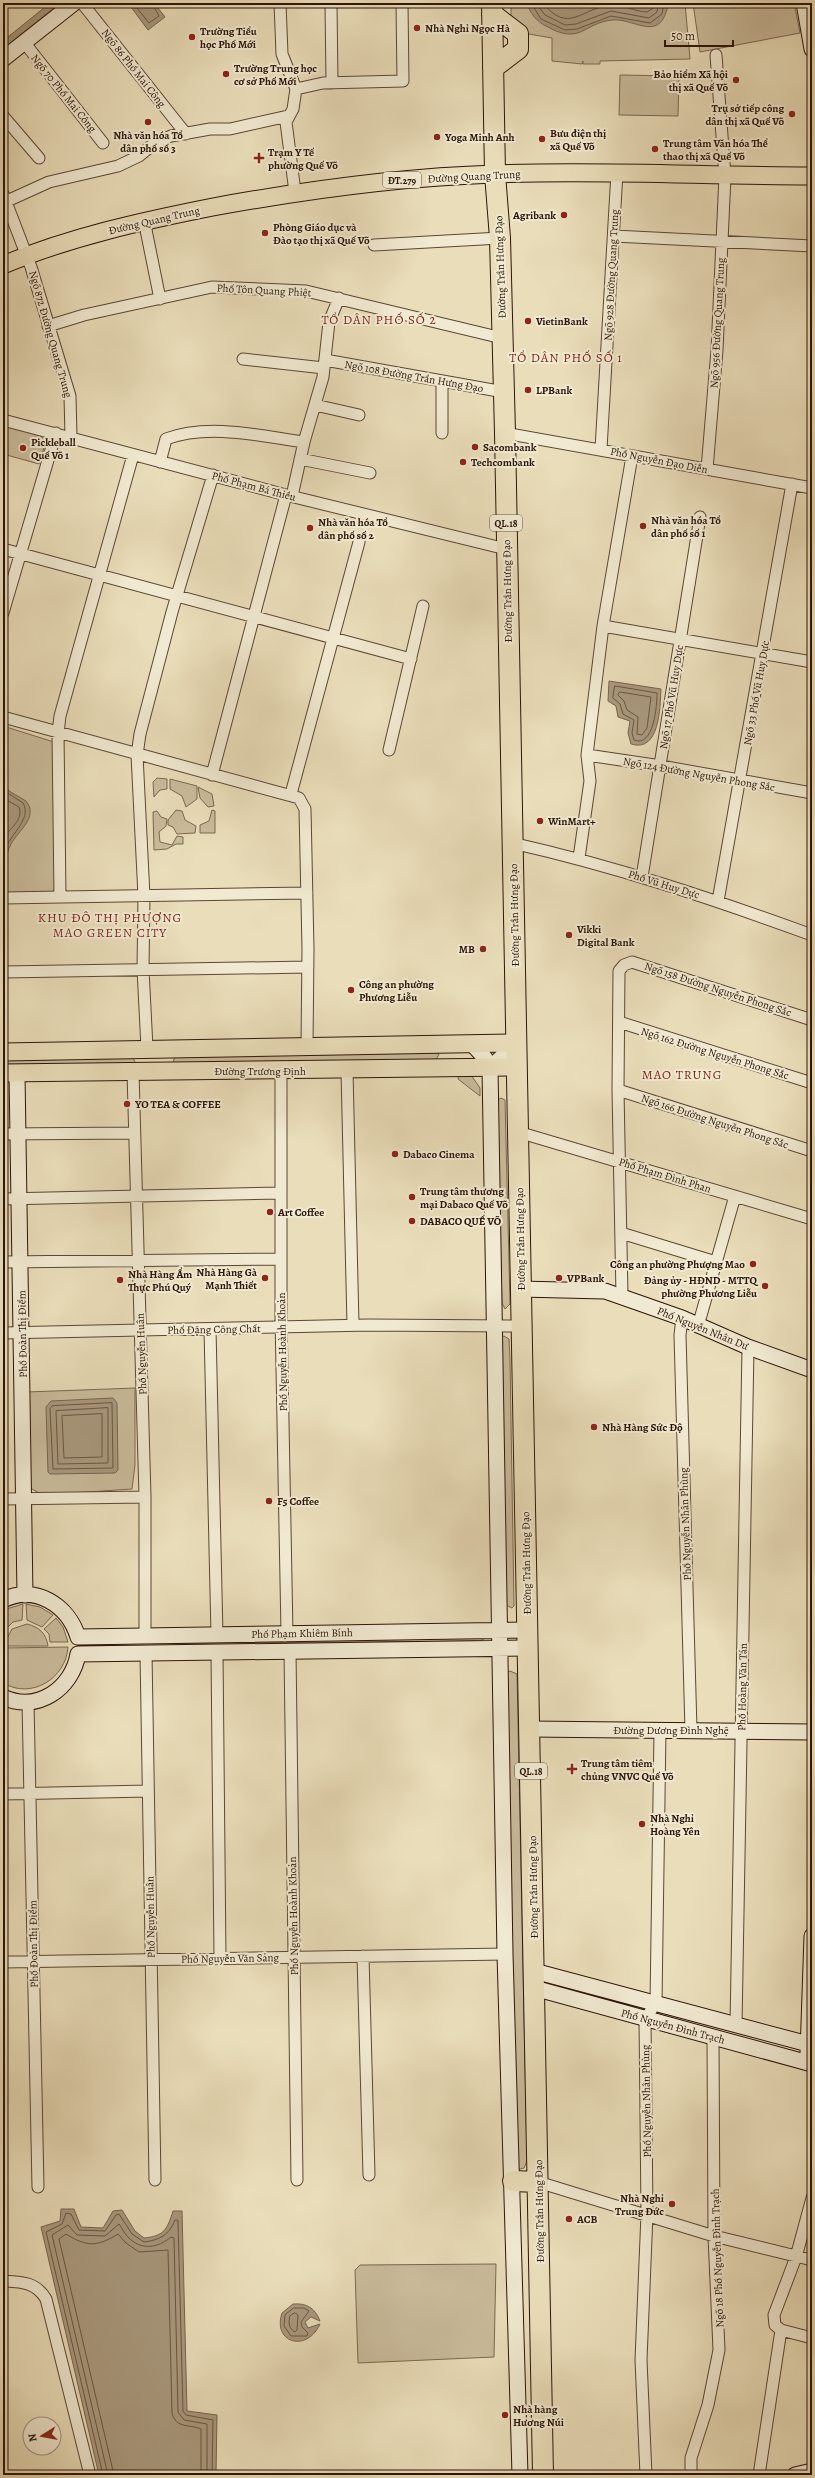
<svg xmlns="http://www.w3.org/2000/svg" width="815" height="2478" font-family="Alegreya,serif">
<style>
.green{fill:#cabc9c;stroke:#7b6852}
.water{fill:#a9997e;stroke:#77644f}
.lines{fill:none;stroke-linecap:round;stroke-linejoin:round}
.shore{stroke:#6a5644;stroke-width:1}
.street-casing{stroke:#5c4635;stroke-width:13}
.secondary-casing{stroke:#2c1409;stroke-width:17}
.primary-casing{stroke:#2c1409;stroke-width:19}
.highway-casing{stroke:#2c1409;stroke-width:22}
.street{stroke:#f1ead2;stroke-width:11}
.secondary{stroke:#f1ead2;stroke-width:15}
.primary{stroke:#eadeba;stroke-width:17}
.highway{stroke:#eadeba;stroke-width:20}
.poi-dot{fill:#8f2418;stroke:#f1ead2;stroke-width:1.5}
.labels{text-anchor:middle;stroke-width:4;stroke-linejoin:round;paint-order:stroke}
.shield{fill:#f1ead2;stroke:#675445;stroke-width:1}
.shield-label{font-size:10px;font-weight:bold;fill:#2c1409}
.poi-label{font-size:11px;font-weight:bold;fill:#2c1409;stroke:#f1ead2;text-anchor:start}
.street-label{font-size:11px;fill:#2c1409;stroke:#f1ead2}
.quarter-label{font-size:13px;letter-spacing:1px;fill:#7a1f14;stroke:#f1ead2}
</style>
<rect width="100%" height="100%" fill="#eadeba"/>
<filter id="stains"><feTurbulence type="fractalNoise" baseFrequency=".005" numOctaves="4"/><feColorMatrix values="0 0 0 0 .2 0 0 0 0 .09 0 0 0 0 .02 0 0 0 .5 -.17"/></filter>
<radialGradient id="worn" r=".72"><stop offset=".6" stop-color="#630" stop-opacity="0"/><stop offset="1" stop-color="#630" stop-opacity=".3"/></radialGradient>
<!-- green -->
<path class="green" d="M511 3H685L690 59 600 61V64H583V61L582 64 552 61V38L517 32 511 22Z
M693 3H794L800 33 700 52Z
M620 75 679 76 678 116 619 115Z
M3 425 38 434 46 441 39 464 3 454Z
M3 726 54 742 55 890 51 893 3 894Z
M157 778 167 779V789L160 790 154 797 153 782Z
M170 779 197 786V799L186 807 182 796 170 789Z
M198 787 212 794 214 806 208 807 200 798Z
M176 810 182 811 185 820 196 826 195 833 177 834 173 827 168 825V820Z
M212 810 215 811V833H200V825L209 821Z
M157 811 161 817 167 819 166 826 159 832 160 842 172 845 177 836 183 837V844H176L167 849 154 850 153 812Z
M434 1052 439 1054 436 1060 175 1065 173 1062 175 1057Z
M133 1058 136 1064 3 1068V1060Z
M459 1074 471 1075 480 1088V1096L458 1079Z
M501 1098 505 1100 510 1304 505 1309 502 1303 496 1101Z
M504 1336 509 1339 510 1360 514 1606 512 1608 506 1605 501 1337Z
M135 1388V1465L132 1489 43 1495 30 1488 27 1392Z
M23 1604 22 1620 13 1622 8 1627 3 1622V1610Z
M26 1604 40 1607 53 1615 42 1627 27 1620Z
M56 1618 63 1627 68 1642H50L49 1634 44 1629Z
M27 1624C39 1627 46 1633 48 1646H3L12 1629Z
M484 1637V1639L480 1641 98 1644Z
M68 1647C66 1678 32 1700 3 1683V1648Z
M510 1671 517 1674 527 2161 524 2168 516 2170 505 1673Z
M496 2264 494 2357 358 2363 355 2270 360 2265Z"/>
<!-- water -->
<path class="water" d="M50 3H60L3 49V41Z
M128 3H154L165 17 148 30Z
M527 3H668V5C660 44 635 18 612 20 583 23 581 46 546 26 536 21 530 13 527 3Z
M609 681 661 689C660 707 660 753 631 744L628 733 630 721 618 717 616 706 608 701Z
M3 782 9 791 26 801C39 817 18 831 11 844 7 851 7 858 3 864Z
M113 1398 117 1403 118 1470 115 1473 50 1474 48 1472 46 1407 51 1401Z
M61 2209H74L81 2227 103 2228 113 2211 122 2210 135 2231 144 2238C164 2236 167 2230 173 2211H182L187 2411 217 2415 216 2475H99L41 2227 60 2221Z
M293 2304C307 2303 315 2308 320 2321L311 2317 305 2322 308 2328 320 2324C307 2353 272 2343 282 2313Z"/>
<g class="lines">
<!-- shore -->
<path class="shore" d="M133 3 149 23 159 16 152 3
M531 3 541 19 565 30 577 29 611 16 650 23 662 14 664 3
M536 3 545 15 565 25 576 24 611 11 649 18 657 12 659 3
M543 3C568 35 582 8 610 5 624 4 635 12 647 12L652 9 653 3
M615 686 657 693C657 705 654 748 634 740L632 733 634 720 623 714 620 704 613 698Z
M620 692 651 697 647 728 642 735 637 734 638 717 627 710 624 701 618 695Z
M3 790 23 803C33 820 7 836 3 855
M3 798 19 807C24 821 9 828 3 839
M112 1403 113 1468 53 1469 50 1409 52 1406Z
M108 1408V1463L58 1464 56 1411Z
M102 1414V1457L64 1458 62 1416Z
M294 2308H304L309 2311 301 2322 302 2327 308 2333 307 2336H291L284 2326 285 2315Z
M295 2313 298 2315 297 2330 295 2332C289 2329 288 2322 290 2316Z
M103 2475 46 2232 62 2224 66 2213 71 2214 79 2230 105 2231 116 2215 119 2214 132 2234 144 2242C160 2240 169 2235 175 2220H178L183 2411 186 2415 213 2420 212 2475
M108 2475 52 2235 68 2225 77 2235 105 2236 119 2224C122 2228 124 2233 128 2237 141 2251 158 2248 171 2237L174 2238 178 2412 184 2420 207 2424V2475
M114 2475 59 2239 66 2234C87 2247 97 2247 118 2234L126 2243 139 2252 168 2250 172 2413C176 2429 190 2424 201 2429V2475"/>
<defs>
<path id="street" d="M82 3 186 134
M280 3 282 54 296 89 293 109 286 122 295 192
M331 3 332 83
M24 42 103 143
M296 89 323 83 403 81 402 3
M3 116 39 158
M3 194 31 267 70 396 71 437
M7 201 49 182 118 166 139 156 156 142 171 136 210 129H230L288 116
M144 220 160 299
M614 236 812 246
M374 245 500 238
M48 326 84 315 212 287 306 291 502 338
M243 359 324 368
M325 360 504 392
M315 405 359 415
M3 420 286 495 506 549
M442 433V381
M505 433 812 488
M601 449 617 172
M300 459 370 473
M160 462 166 439C209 423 260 436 304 442
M707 469 717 350 725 176 716 55
M292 496 304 442 323 377 329 322 339 298
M3 549 411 659
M3 613 56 433
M603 626 812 662
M3 717 299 798 305 809 308 949 307 1046
M389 750 423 606
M587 755 661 766 812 793
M212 775 286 495
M291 794 359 542
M512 843C615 866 713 899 812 935
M579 858 590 781 587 755 603 626 632 456
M642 877 700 517
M60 897 58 733 60 716 133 455
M3 898 307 893
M718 901 792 484
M3 972 308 967
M619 1022 812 1083
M147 1048 143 969 144 896 137 755 140 734 172 612 213 475
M281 1071V1316L287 1633
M347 1071 353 1325
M133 1072 145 1497V1636
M618 1090 812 1151
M518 1132 812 1219
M3 1134 134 1133
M3 1199 280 1193
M621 1233 716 1262
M3 1262 280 1259
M622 1296 618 1090 619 971 624 965 632 962 812 1020
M682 1318 680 1335 691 1730
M698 1326 735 1196
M210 1329 217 1635
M3 1333 369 1325 521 1326
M3 1499 145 1497
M290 1651 297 2180
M217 1652 220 1959
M146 1653 155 2180
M28 1702 38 2187
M3 1794 148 1791
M363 1956 369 2175
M3 1962 505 1954
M736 2026 748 1347
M538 2182 714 2236 812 2260
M3 2281C22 2282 36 2282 46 2299L90 2475
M781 2330 812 2338
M646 2475 641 2360 647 2214 645 2019 656 2003 660 1730
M691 2475V2458L708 2405 719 2350 714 2236 713 2037
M759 2475 781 2330 775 2325 774 2315 796 2257 812 2198"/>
<path id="secondary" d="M804 3 812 49
M3 59 74 3
M473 1045 485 1058 490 1068 505 1954 520 2475
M490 1068 517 1043
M17 1073 25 1595
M520 1289 605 1291 682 1318 748 1347 812 1370
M3 1600C35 1584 68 1605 78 1637L527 1630
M3 1697C37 1713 72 1689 78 1654L527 1648
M530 1729 812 1732
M534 1971 812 2045
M534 1988 812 2064
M808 2053 812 1936
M795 2475 812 2471"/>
<path id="primary" d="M3 265C70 237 142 221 213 207 306 190 400 177 495 174 601 170 706 176 812 176
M3 1052 517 1043
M3 1073 517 1067"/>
<path id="highway" d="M492 3 495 174 500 238 505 433 543 2475
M492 14 518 34V49L493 68
M513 2181 538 2182"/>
</defs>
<!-- street casing -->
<use href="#street" class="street-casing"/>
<!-- secondary casing -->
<use href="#secondary" class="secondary-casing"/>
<!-- primary casing -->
<use href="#primary" class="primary-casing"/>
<!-- highway casing -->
<use href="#highway" class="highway-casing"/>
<!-- street -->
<use href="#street" class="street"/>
<!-- secondary -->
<use href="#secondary" class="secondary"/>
<!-- primary -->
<use href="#primary" class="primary"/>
<!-- highway -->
<use href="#highway" class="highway"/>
</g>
<!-- markers -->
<g class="poi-dot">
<circle cx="417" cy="28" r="4"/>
<circle cx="192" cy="37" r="4"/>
<circle cx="226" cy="74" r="4"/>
<circle cx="736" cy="80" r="4"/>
<circle cx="792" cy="114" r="4"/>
<circle cx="148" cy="122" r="4"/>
<circle cx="437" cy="137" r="4"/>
<circle cx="542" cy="139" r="4"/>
<circle cx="655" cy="149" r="4"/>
<path d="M257 152h4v4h4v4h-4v4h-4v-4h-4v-4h4z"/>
<circle cx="564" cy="215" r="4"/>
<circle cx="265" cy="233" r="4"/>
<circle cx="528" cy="321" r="4"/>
<circle cx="528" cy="390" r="4"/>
<circle cx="475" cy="447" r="4"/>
<circle cx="23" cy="448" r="4"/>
<circle cx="463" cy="462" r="4"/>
<circle cx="643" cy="526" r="4"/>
<circle cx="310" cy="528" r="4"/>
<circle cx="540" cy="821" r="4"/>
<circle cx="569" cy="935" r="4"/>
<circle cx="483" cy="949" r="4"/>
<circle cx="351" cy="990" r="4"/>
<circle cx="127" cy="1104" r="4"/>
<circle cx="395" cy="1154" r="4"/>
<circle cx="412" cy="1197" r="4"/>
<circle cx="270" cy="1212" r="4"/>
<circle cx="412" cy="1221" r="4"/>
<circle cx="753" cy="1264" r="4"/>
<circle cx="265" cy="1278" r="4"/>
<circle cx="559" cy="1278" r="4"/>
<circle cx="120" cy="1280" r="4"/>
<circle cx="765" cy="1286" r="4"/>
<circle cx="594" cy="1427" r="4"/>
<circle cx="269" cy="1501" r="4"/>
<path d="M570 1763h4v4h4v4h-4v4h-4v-4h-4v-4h4z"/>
<circle cx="642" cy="1824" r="4"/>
<circle cx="672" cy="2204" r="4"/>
<circle cx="569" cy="2219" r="4"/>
<circle cx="505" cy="2415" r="4"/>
</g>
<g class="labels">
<!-- shield labels -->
<g class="shield">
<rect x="383" y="172" width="38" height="16" rx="3"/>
<rect x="490" y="515" width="32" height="16" rx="3"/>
<rect x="515" y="1763" width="32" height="16" rx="3"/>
</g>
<g class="shield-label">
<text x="402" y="184">ĐT.279</text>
<text x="506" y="527">QL.18</text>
<text x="531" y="1775">QL.18</text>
</g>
<!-- poi labels -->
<g class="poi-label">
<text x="425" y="32">Nhà Nghỉ Ngọc Hà</text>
<text x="200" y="35">Trường Tiểu<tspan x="200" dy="13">học Phố Mới</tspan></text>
<text x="234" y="72">Trường Trung học<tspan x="234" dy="13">cơ sở Phố Mới</tspan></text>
<text x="728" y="78" text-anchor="end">Bảo hiểm Xã hội<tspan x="728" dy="13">thị xã Quế Võ</tspan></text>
<text x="784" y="112" text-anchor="end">Trụ sở tiếp công<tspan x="784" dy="13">dân thị xã Quế Võ</tspan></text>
<text x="550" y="137">Bưu điện thị<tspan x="550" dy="13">xã Quế Võ</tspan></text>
<text x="148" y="139" text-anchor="middle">Nhà văn hóa Tổ<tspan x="148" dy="13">dân phố số 3</tspan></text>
<text x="445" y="141">Yoga Minh Anh</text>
<text x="663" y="147">Trung tâm Văn hóa Thể<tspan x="663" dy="13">thao thị xã Quế Võ</tspan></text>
<text x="268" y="156">Trạm Y Tế<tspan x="268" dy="13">phường Quế Võ</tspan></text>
<text x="556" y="219" text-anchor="end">Agribank</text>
<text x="273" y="231">Phòng Giáo dục và<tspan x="273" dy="13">Đào tạo thị xã Quế Võ</tspan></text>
<text x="536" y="325">VietinBank</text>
<text x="536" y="394">LPBank</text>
<text x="31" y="446">Pickleball<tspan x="31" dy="13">Quế Võ 1</tspan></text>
<text x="483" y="451">Sacombank</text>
<text x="471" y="466">Techcombank</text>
<text x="651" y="524">Nhà văn hóa Tổ<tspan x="651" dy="13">dân phố số 1</tspan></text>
<text x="318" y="526">Nhà văn hóa Tổ<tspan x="318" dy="13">dân phố số 2</tspan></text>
<text x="548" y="825">WinMart+</text>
<text x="577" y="933">Vikki<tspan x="577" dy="13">Digital Bank</tspan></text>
<text x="475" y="953" text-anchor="end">MB</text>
<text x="359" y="988">Công an phường<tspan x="359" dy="13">Phương Liễu</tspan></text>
<text x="135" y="1108">YO TEA &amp; COFFEE</text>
<text x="403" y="1158">Dabaco Cinema</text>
<text x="420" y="1195">Trung tâm thương<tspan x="420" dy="13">mại Dabaco Quế Võ</tspan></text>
<text x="278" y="1216">Art Coffee</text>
<text x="420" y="1225">DABACO QUẾ VÕ</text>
<text x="745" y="1268" text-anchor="end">Công an phường Phượng Mao</text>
<text x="257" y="1276" text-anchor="end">Nhà Hàng Gà<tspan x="257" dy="13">Mạnh Thiết</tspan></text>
<text x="128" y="1278">Nhà Hàng Ẩm<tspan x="128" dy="13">Thực Phú Quý</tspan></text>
<text x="567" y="1282">VPBank</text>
<text x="757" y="1284" text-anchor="end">Đảng ủy - HĐND - MTTQ<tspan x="757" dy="13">phường Phương Liễu</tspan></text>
<text x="602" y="1431">Nhà Hàng Sức Độ</text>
<text x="277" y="1505">F5 Coffee</text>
<text x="581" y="1767">Trung tâm tiêm<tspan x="581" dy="13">chủng VNVC Quế Võ</tspan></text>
<text x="650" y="1822">Nhà Nghỉ<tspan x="650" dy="13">Hoàng Yên</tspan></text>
<text x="664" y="2202" text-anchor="end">Nhà Nghỉ<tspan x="664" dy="13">Trung Đức</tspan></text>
<text x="577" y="2223">ACB</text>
<text x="513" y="2413">Nhà hàng<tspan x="513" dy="13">Hương Núi</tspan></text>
</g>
<!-- street labels -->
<g class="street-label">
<text transform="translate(134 68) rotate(52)" y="4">Ngõ 86 Phố Mai Công</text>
<text transform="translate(64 93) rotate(51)" y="4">Ngõ 70 Phố Mai Công</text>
<text transform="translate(474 176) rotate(-3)" y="4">Đường Quang Trung</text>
<text transform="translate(154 220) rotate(-13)" y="4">Đường Quang Trung</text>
<text transform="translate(500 267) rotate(-92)" y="4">Đường Trần Hưng Đạo</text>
<text transform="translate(611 275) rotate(-87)" y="4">Ngõ 928 Đường Quang Trung</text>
<text transform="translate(264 290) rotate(3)" y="4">Phố Tôn Quang Phiệt</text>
<text transform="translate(717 323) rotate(-87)" y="4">Ngõ 956 Đường Quang Trung</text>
<text transform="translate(51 334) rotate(74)" y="4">Ngõ 872 Đường Quang Trung</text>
<text transform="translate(414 376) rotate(10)" y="4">Ngõ 108 Đường Trần Hưng Đạo</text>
<text transform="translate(659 460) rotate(11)" y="4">Phố Nguyễn Đạo Diễn</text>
<text transform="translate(254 486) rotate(15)" y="4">Phố Phạm Bá Thiều</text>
<text transform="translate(507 591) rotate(-91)" y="4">Đường Trần Hưng Đạo</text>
<text transform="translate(756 693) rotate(-80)" y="4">Ngõ 33 Phố Vũ Huy Dực</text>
<text transform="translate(671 697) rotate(-81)" y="4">Ngõ 17 Phố Vũ Huy Dực</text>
<text transform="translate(699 774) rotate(10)" y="4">Ngõ 124 Đường Nguyễn Phong Sắc</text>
<text transform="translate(664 884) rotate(17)" y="4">Phố Vũ Huy Dực</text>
<text transform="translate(514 915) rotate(-91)" y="4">Đường Trần Hưng Đạo</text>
<text transform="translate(718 989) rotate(18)" y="4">Ngõ 158 Đường Nguyễn Phong Sắc</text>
<text transform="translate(715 1053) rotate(17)" y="4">Ngõ 162 Đường Nguyễn Phong Sắc</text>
<text x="260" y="1075">Đường Trương Định</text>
<text transform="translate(715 1121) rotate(18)" y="4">Ngõ 166 Đường Nguyễn Phong Sắc</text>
<text transform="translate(665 1175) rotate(17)" y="4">Phố Phạm Đình Phan</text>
<text transform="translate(520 1239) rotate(-91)" y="4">Đường Trần Hưng Đạo</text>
<text transform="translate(703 1328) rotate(22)" y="4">Phố Nguyễn Nhân Dư</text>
<text transform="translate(214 1329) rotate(-1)" y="4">Phố Đặng Công Chất</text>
<text transform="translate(22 1334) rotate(-91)" y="4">Phố Đoàn Thị Điểm</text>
<text transform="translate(282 1352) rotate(-91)" y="4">Phố Nguyễn Hoành Khoản</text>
<text transform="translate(141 1354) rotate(-92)" y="4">Phố Nguyễn Huân</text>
<text transform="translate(685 1524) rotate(-92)" y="4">Phố Nguyễn Nhân Phùng</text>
<text transform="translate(526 1563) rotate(-91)" y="4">Đường Trần Hưng Đạo</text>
<text transform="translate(302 1633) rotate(-1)" y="4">Phố Phạm Khiêm Bính</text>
<text transform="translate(742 1687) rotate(-89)" y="4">Phố Hoàng Văn Tán</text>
<text x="671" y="1734">Đường Dương Đình Nghệ</text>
<text transform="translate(533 1887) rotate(-91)" y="4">Đường Trần Hưng Đạo</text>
<text transform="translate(293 1916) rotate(-91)" y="4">Phố Nguyễn Hoành Khoản</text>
<text transform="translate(150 1917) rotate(-91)" y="4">Phố Nguyễn Huân</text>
<text transform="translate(33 1944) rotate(-91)" y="4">Phố Đoàn Thị Điểm</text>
<text transform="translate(230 1958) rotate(-1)" y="4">Phố Nguyễn Văn Sảng</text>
<text transform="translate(673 2026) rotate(15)" y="4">Phố Nguyễn Đình Trạch</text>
<text transform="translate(646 2101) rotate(-91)" y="4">Phố Nguyễn Nhân Phùng</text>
<text transform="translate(539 2211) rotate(-91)" y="4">Đường Trần Hưng Đạo</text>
<text transform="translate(717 2258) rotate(-92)" y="4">Ngõ 18 Phố Nguyễn Đình Trạch</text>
</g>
<!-- quarter labels -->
<g class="quarter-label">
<text x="379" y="324">TỔ DÂN PHỐ SỐ 2</text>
<text x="566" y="362">TỔ DÂN PHỐ SỐ 1</text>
<text x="110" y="922">KHU ĐÔ THỊ PHƯỢNG<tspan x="110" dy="15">MAO GREEN CITY</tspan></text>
<text x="682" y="1079">MAO TRUNG</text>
</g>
</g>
<!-- margin -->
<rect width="815" height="2478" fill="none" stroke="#eadeba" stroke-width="16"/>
<rect x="4" y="4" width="807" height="2470" fill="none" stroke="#2c1409" stroke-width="2"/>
<rect x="8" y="8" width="799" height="2462" fill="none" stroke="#2c1409"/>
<!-- north arrow -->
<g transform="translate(42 2436) rotate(259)"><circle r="19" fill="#f1ead2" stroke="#a29482"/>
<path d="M0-3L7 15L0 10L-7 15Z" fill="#8f2418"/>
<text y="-6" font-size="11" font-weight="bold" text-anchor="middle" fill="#2c1409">N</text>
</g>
<!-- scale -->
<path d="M665 40v6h68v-6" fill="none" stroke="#2c1409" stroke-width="2"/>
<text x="671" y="40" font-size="12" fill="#2c1409" stroke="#f1ead2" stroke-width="3" paint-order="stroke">50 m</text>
<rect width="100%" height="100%" filter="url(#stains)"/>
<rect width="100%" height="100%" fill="url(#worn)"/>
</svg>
